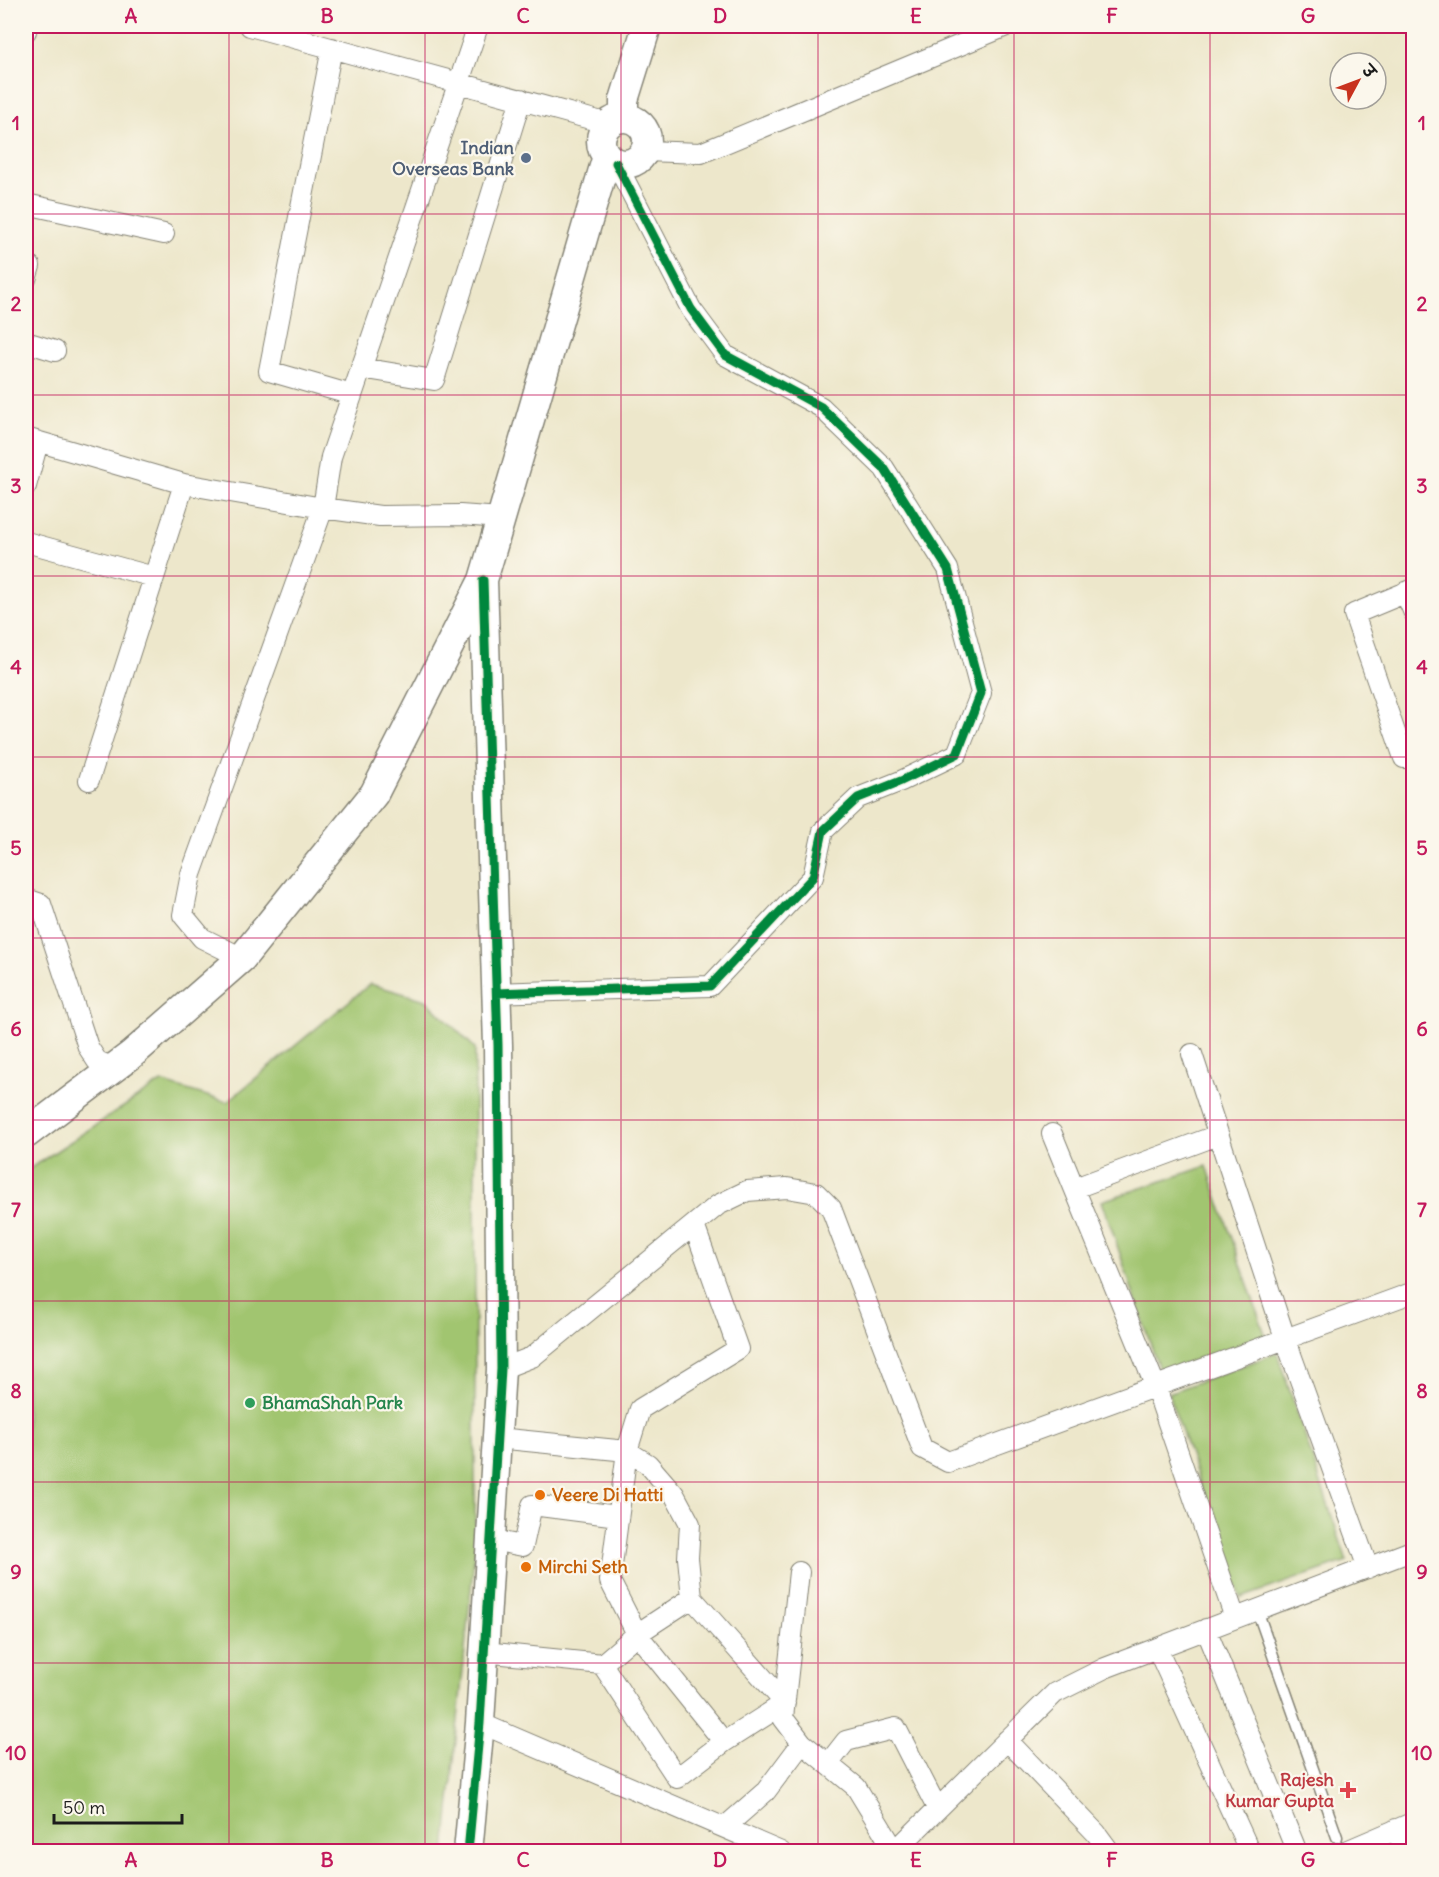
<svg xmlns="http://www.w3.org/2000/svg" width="1439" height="1877" font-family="Delius,'Playpen Sans Deva',sans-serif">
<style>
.green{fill:#a1c56f;stroke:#5e7046;stroke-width:1.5}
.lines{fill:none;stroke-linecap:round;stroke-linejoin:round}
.lane-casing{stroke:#848274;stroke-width:13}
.street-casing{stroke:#848274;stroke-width:22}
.secondary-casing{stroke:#848274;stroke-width:31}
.lane{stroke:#fff;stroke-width:10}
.street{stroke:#fff;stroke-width:20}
.secondary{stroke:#fff;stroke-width:28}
.cycleway-casing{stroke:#fbf7ec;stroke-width:13}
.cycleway{stroke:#00873e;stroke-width:9}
.grid{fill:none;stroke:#c2185b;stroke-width:1.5;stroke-opacity:0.55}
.service-dot{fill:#5c6f8a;stroke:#fbf7ec;stroke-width:2}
.leisure-dot{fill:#2e9e5b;stroke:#fbf7ec;stroke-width:2}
.food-dot{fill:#e8710a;stroke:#fbf7ec;stroke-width:2}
.health-dot{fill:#e0444e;stroke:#fbf7ec;stroke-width:2}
.labels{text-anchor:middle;stroke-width:4.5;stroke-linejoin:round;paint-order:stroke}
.service-label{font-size:18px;font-weight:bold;fill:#4e5e75;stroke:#fbf7ec;text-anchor:end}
.leisure-label{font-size:18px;font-weight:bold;fill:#27864d;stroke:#fbf7ec;text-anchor:start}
.food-label{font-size:18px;font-weight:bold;fill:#c56008;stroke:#fbf7ec;text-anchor:start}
.health-label{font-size:18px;font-weight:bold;fill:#be3a42;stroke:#fbf7ec;text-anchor:end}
.neatline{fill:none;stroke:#c2185b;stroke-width:2}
.grid-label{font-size:20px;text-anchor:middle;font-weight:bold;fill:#c2185b}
</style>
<rect width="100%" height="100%" fill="#fbf7ec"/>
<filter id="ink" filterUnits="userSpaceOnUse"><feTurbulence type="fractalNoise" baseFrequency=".0167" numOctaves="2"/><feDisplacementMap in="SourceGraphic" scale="12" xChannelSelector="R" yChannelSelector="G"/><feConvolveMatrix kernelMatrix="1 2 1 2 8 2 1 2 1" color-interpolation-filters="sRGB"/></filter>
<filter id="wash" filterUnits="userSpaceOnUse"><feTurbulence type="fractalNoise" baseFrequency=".008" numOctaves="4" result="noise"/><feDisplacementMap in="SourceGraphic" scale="24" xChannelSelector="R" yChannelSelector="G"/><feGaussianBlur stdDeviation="1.35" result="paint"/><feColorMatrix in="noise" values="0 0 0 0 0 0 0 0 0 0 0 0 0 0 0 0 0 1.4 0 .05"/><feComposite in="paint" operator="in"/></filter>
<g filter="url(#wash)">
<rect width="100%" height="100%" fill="#ede7cb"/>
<!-- green -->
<path class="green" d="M370 984 426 1000 475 1048V1548L445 1851H26V1171L161 1082 227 1102Z
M1207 1166 1266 1337 1160 1372 1102 1201Z
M1277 1353 1347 1561 1241 1598 1168 1393Z"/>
</g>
<g filter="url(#ink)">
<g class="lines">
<defs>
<path id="lane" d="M1257 1610 1337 1837"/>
<path id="street" d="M250 26 609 124
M26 31 27 26
M332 48 269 371 352 395
M645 151 701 153 1006 26
M26 204 164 234
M26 279 30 266
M26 342 55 351
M361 368 434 380 521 99
M26 438 184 484 323 508 380 516 460 515 501 518
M26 486 38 442
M26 542 154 577
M1414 589 1354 614 1404 758 1414 753
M1405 592 1414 613
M89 780 184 484
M26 899 41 904 88 1047 97 1061 114 1068
M242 958 202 938 183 915 191 874 323 508 331 457 478 26
M497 993 710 986 813 877 823 831 858 798 901 781 957 754 981 693 948 569 884 468 821 407 725 355 691 309 616 163
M1192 1054 1285 1338 1368 1568
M1052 1134 1155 1385 1235 1618
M1075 1188 1218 1135
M501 1369 532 1357 718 1205 747 1191 787 1188 816 1193 831 1208 922 1448 948 1462 1414 1292
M497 1438 627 1451 640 1409 738 1349 694 1225
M491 1540 523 1546 532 1505 618 1516
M799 1572 783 1718 802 1743 856 1787 895 1851
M692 1598 785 1703 724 1742 637 1634Z
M1206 1629 1297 1852
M1157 1648 1250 1852
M484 1652 602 1664 637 1634 610 1581 627 1451 648 1464 674 1494 690 1524 688 1558 692 1598
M602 1664 677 1778 724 1742
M480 1723 781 1852
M1007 1740 1096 1833 1110 1852
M828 1764 846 1741 896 1728 937 1808
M725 1827 766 1791 802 1743
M1396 1829 1406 1852
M894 1852 1055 1693 1105 1668 1414 1550
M1344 1852 1414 1822"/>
<path id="secondary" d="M601 141a23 23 0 1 1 46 0a23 23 0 1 1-46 0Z
M624 118V100L647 26
M26 1134 131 1055 242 958 374 794 483 580 607 156
M468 1852 480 1723 501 1369 498 1045 483 580"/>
</defs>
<!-- lane casing -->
<use href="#lane" class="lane-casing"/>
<!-- street casing -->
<use href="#street" class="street-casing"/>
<!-- secondary casing -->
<use href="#secondary" class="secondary-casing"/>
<!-- lane -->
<use href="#lane" class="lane"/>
<!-- street -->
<use href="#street" class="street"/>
<!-- secondary -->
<use href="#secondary" class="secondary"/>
<defs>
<path id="cycleway" d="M497 993 710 986 813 877 823 831 858 798 901 781 957 754 981 693 948 569 884 468 821 407 725 355 691 309 616 163
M468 1852 480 1723 501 1369 498 1045 483 580"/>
</defs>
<!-- cycleway casing -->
<use href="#cycleway" class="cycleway-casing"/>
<!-- cycleway -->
<use href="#cycleway" class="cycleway"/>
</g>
</g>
<!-- grid -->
<path class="grid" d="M229 26V1852M425 26V1852M621 26V1852M818 26V1852M1014 26V1852M1210 26V1852M26 214H1414M26 395H1414M26 576H1414M26 757H1414M26 938H1414M26 1120H1414M26 1301H1414M26 1482H1414M26 1663H1414"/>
<!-- markers -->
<circle class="service-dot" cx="526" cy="158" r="6"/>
<circle class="leisure-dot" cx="250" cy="1403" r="6"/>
<g class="food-dot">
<circle cx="540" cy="1495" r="6"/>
<circle cx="526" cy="1567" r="6"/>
</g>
<path class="health-dot" d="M1345 1781h6v6h6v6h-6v6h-6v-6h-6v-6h6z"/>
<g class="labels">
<!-- service labels -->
<g class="service-label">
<text x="514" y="154">Indian<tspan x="514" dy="21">Overseas Bank</tspan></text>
</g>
<!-- leisure labels -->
<g class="leisure-label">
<text x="262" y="1409">BhamaShah Park</text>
</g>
<!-- food labels -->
<g class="food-label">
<text x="552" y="1501">Veere Di Hatti</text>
<text x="538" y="1573">Mirchi Seth</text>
</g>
<!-- health labels -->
<g class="health-label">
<text x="1334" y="1786">Rajesh<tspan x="1334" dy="21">Kumar Gupta</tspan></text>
</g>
</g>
<!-- margin -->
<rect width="1439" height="1877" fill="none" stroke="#fbf7ec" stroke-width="66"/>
<!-- north arrow -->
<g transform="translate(1358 81) rotate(49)"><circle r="28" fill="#fbf7ec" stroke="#a29f99" stroke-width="1.5"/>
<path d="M0-4.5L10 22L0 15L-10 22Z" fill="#c8321e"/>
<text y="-9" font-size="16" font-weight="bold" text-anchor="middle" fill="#1c1c1c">उ</text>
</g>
<!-- scale -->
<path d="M54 1814v9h128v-9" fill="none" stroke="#1c1c1c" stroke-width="3"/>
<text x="63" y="1814" font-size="18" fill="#1c1c1c" stroke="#fbf7ec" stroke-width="4.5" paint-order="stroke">50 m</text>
<rect x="33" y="33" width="1373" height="1811" class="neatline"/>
<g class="grid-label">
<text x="131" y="23">A</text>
<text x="327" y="23">B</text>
<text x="523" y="23">C</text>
<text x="720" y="23">D</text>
<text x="916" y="23">E</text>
<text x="1112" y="23">F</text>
<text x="1308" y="23">G</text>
<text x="16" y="130">1</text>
<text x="1422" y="130">1</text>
<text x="16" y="311">2</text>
<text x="1422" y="311">2</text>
<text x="16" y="493">3</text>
<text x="1422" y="493">3</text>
<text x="16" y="674">4</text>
<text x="1422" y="674">4</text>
<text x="16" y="855">5</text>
<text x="1422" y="855">5</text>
<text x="16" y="1036">6</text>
<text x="1422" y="1036">6</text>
<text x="16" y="1217">7</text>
<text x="1422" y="1217">7</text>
<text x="16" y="1398">8</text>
<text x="1422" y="1398">8</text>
<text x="16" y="1579">9</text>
<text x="1422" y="1579">9</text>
<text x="16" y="1760">10</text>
<text x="1422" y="1760">10</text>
<text x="131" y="1867">A</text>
<text x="327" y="1867">B</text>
<text x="523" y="1867">C</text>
<text x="720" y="1867">D</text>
<text x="916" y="1867">E</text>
<text x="1112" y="1867">F</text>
<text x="1308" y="1867">G</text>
</g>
</svg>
